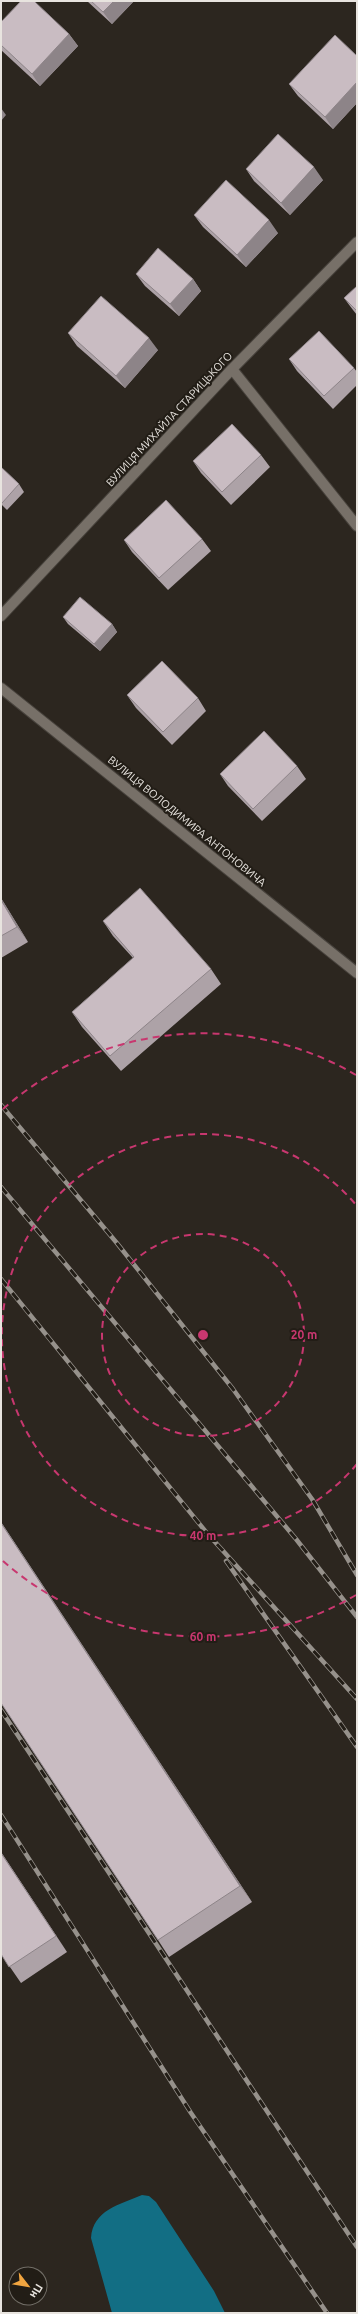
<svg xmlns="http://www.w3.org/2000/svg" width="358" height="2314" font-family="Ubuntu,sans-serif">
<style>
.water{fill:#126e84}
.lines{fill:none;stroke-linecap:round;stroke-linejoin:round}
.minor-casing{stroke:#47423c;stroke-width:12}
.minor{stroke:#777068;stroke-width:10}
.rail-casing{stroke:#96918b;stroke-width:4.5}
.rail{stroke:#221d16;stroke-width:3;stroke-dasharray:9;stroke-linecap:butt}
.wall{fill:#ada2a7}
.shaded-wall{fill:#8d8488}
.building{fill:#c9bcc2;stroke:#8d8488}
.ring{fill:none;stroke:#c8376f;stroke-width:2;stroke-dasharray:7 5}
.labels{text-anchor:middle;stroke-width:4;stroke-linejoin:round;paint-order:stroke}
.street-label{font-size:11px;fill:#e8e4df;stroke:#221d16}
.centre{fill:#c8376f;stroke:#221d16;stroke-width:2}
.ring-label{font-size:12px;text-anchor:middle;font-weight:bold;fill:#c8376f;stroke:#221d16;stroke-width:4;stroke-linejoin:round;paint-order:stroke}
</style>
<rect width="100%" height="100%" fill="#2c261f"/>
<!-- water -->
<path class="water" d="M142 2195 149 2196 156 2202 214 2291 225 2313H112L91 2238C93 2210 119 2205 142 2195Z"/>
<g class="lines">
<defs>
<path id="minor" d="M232 369 357 526
M1 616 232 369 357 242
M1 688 357 973"/>
</defs>
<!-- minor casing -->
<use href="#minor" class="minor-casing"/>
<!-- minor -->
<use href="#minor" class="minor"/>
<defs>
<path id="rail" d="M1 1105 116 1242 233 1389 312 1499 357 1575
M1 1187 296 1539 357 1617
M1 1279 206 1532 357 1699
M226 1561 357 1747
M1 1710 357 2247
M1 1815 191 2113 327 2313"/>
</defs>
<!-- rail casing -->
<use href="#rail" class="rail-casing"/>
<!-- rail -->
<use href="#rail" class="rail"/>
</g>
<!-- wall -->
<path class="wall" d="M87 1H134L112 24Z
M1 22 69 34 78 46 40 86 1 50Z
M357 56V103L333 129 298 96 289 84Z
M246 169 323 180 290 215 254 181Z
M194 215 278 233 246 267 203 227Z
M136 274 193 279 201 291 179 316 145 286Z
M357 286V315L353 310 344 298Z
M68 333 158 350 125 388 77 346Z
M289 359 354 368 357 372V385L333 409 297 371Z
M261 455 270 467 231 505 201 473 193 461Z
M1 467 19 484 24 492 7 510 1 504Z
M202 539 211 551 168 590 132 552 124 540Z
M63 617 112 624 117 632 100 651 68 624Z
M127 695 198 698 206 711 172 745 136 708Z
M297 766 306 779 262 821 228 786 220 774Z
M1 898 28 942 1 958Z
M103 921 211 969 221 984 121 1071 82 1027 72 1012 133 958 113 936Z
M1 1522 252 1902 169 1957 158 1940 1 1703Z
M1 1852 67 1952 21 1983 1 1954Z"/>
<!-- shaded-wall -->
<path class="shaded-wall" d="M114 1H134L112 24 103 12Z
M69 34 78 46 40 86 32 74Z
M357 82V103L333 129 325 117Z
M1 108 6 115 1 121Z
M314 167 323 180 290 215 281 203Z
M269 220 278 233 246 267 237 255Z
M193 279 201 291 179 316 170 304Z
M149 338 158 350 125 388 116 376Z
M112 624 117 632 100 651 94 644Z
M1 898 28 942 17 927 1 900Z
M1 1522 252 1902 240 1886 1 1523Z
M1 1852 67 1952 1 1853Z"/>
<!-- building -->
<path class="building" d="M21 1H34L69 34 32 74 1 45V22Z
M91 1H114L103 12Z
M335 35 357 56V82L325 117 289 84Z
M278 134 314 167 281 203 246 169Z
M226 180 269 220 237 255 194 215Z
M158 248 193 279 170 304 136 274Z
M357 286V311L344 298Z
M101 296 149 338 116 376 68 333Z
M319 331 354 368 324 396 289 359Z
M232 424 261 455 222 492 193 461Z
M1 467 19 484 2 503 1 502Z
M166 500 202 539 159 578 124 540Z
M80 597 112 624 94 644 63 617Z
M162 661 198 698 163 732 127 695Z
M264 731 297 766 253 809 220 774Z
M140 888 211 969 110 1056 72 1012 134 957 103 921Z
M1 900 17 927 1 936Z
M1 1523 240 1886 158 1940 1 1703Z
M1 1853 56 1936 9 1967 1 1954Z"/>
<!-- distance rings -->
<g class="ring">
<circle cx="203" cy="1335" r="101"/>
<path d="M357 1464A201 201 0 1 1 357 1206"/>
<path d="M356 1595A302 302 0 0 1 3 1561M3 1109A302 302 0 0 1 356 1075"/>
</g>
<g class="labels">
<!-- street labels -->
<g class="street-label">
<text transform="translate(169 419) rotate(-47)" y="4">ВУЛИЦЯ МИХАЙЛА СТАРИЦЬКОГО</text>
<text transform="translate(187 821) rotate(39)" y="4">ВУЛИЦЯ ВОЛОДИМИРА АНТОНОВИЧА</text>
</g>
</g>
<circle cx="203" cy="1335" r="6" class="centre"/>
<g class="ring-label">
<text x="304" y="1339">20 m</text>
<text x="203" y="1540">40 m</text>
<text x="203" y="1641">60 m</text>
</g>
<!-- border -->
<rect width="358" height="2314" fill="none" stroke="#e8e4df" stroke-width="4"/>
<!-- north arrow -->
<g transform="translate(28 2286) rotate(121)"><circle r="19" fill="#221d16" stroke="#716d66"/>
<path d="M0-3L7 15L0 10L-7 15Z" fill="#f1a540"/>
<text y="-6" font-size="11" font-weight="bold" text-anchor="middle" fill="#e8e4df">Пн</text>
</g>
</svg>
